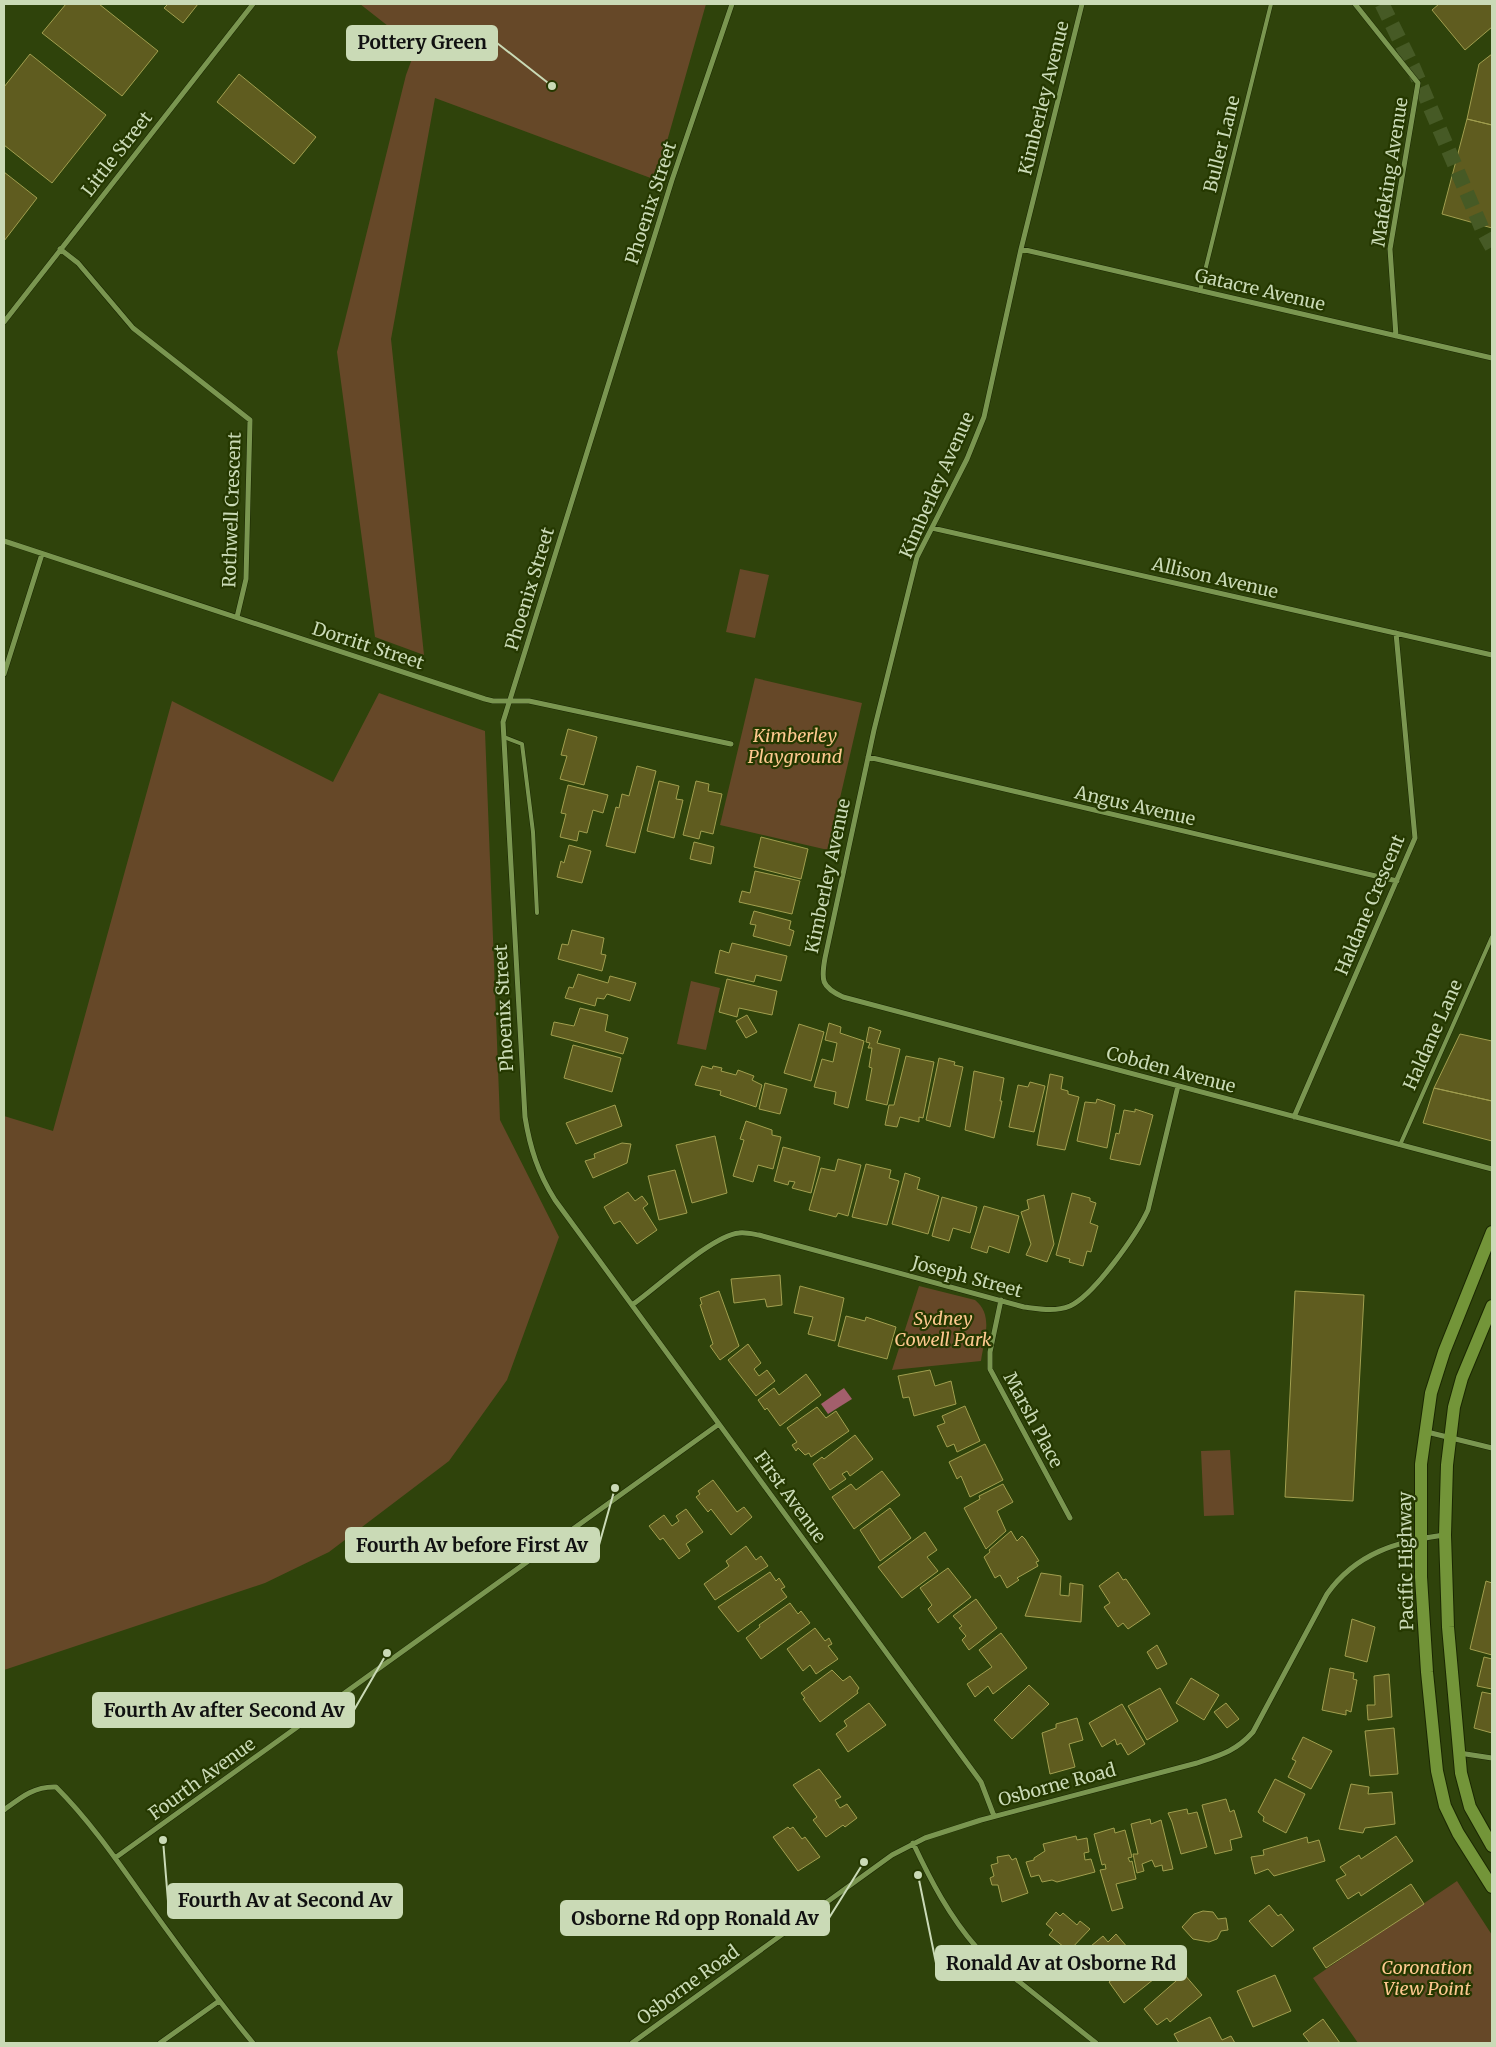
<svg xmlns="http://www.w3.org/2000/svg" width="1496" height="2047" font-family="Merriweather,serif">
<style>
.green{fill:#664828}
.water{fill:#a35f6c}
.building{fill:#5f5c1f;stroke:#a19f4f}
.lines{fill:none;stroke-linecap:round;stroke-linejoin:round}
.highway-tunnel{stroke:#465a25;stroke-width:15;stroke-dasharray:15 8;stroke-linecap:butt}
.lane-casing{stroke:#1a2702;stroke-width:5}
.street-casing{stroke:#1a2702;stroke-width:6}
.primary-casing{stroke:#1a2702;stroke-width:14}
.lane{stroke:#7a9650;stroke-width:4}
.street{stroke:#7a9650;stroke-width:5}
.primary{stroke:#739539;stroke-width:12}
.labels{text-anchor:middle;stroke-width:4.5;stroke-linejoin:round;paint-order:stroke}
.street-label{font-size:18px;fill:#cadab6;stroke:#253800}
.park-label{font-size:18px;font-style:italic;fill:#fec88f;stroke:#253800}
.leader{fill:none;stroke:#cadab6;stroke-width:2}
.callout-dot{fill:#cadab6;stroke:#253800;stroke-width:2}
.callout{fill:#cadab6;stroke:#cadab6;stroke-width:2}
.callout-label{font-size:19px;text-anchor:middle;font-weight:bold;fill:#111}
</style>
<rect width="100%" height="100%" fill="#2f430b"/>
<!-- green -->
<path class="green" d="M360 4H706L656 180 435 98 391 339 424 655 375 637 337 352 406 75 416 48Z
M740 569 769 575 755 638 726 632Z
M755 678 862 703 828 850 720 825Z
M379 693 485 731 500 1120 559 1237 507 1380 449 1461 329 1552 265 1583 4 1670V1116L53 1131 172 701 333 782Z
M691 981 720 988 706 1050 677 1044Z
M919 1286 975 1300C994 1315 984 1339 981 1361L892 1370Z
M1230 1450 1234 1515 1204 1516 1201 1451Z
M1457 1881 1492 1935V2043H1358L1313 1978Z"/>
<!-- water -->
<path class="water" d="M844 1388 852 1399 828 1414 821 1404Z"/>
<!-- building -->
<path class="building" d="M66 4H99L158 51 122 96 42 33Z
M168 4H198L183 23 164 8Z
M1439 4H1492V27L1465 50 1432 10Z
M30 54 106 115 52 183 4 145V87Z
M1492 54V125L1467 119 1479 64Z
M239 74 316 137 294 164 217 102Z
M1467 119 1492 125V228L1442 214Z
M4 172 37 198 4 241Z
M568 729 597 737 584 785 560 779 567 756 561 755Z
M637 766 656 771 635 853 606 846 616 807 619 808 622 794 629 796Z
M659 781 679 786 676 799 683 800 674 838 647 831Z
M696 781 709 784 708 791 722 794 713 834 701 831 699 839 683 835Z
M568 785 608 795 603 813 593 810 587 833 579 831 577 841 560 837 566 814 561 813Z
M761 837 808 849 801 879 754 867Z
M694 842 714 847 711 864 690 859Z
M569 845 591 851 582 883 557 877 561 861 564 863Z
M755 871 800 881 792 914 739 902 742 891 750 893Z
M754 911 791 921 789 929 794 931 790 946 753 936 756 925 750 924Z
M572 930 604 938 601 954 606 955 602 971 558 959 562 944 568 945Z
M732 943 787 956 781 981 756 975 754 982 715 973 720 950 729 953Z
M578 974 608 983 610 976 636 983 630 1001 607 994 604 999 597 998 595 1006 565 998 569 987 573 988Z
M727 979 777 991 772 1015 739 1008 737 1017 719 1012Z
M580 1008 608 1015 605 1031 628 1038 623 1054 551 1035 554 1022 574 1026Z
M747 1015 757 1032 746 1038 736 1021Z
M829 1023 841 1027 840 1033 864 1041 848 1108 834 1104 836 1092 814 1087 822 1059 833 1062 837 1043 825 1040Z
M799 1024 824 1032 811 1081 784 1073Z
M869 1027 881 1031 877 1043 900 1049 887 1105 866 1100 872 1068 869 1067 872 1048H868L870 1043 866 1042Z
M1460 1034 1492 1041V1101L1434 1088Z
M573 1045 621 1058 612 1092 564 1078Z
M906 1056 934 1062 923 1118 919 1117V1122L900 1117 897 1127 885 1125 889 1105H894Z
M939 1058 955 1062 954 1065 963 1067 950 1127 926 1120Z
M702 1066 712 1069 713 1066 722 1068 721 1071 736 1075 738 1070 754 1076 752 1080 762 1085 756 1107 720 1095 721 1091 695 1085Z
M974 1071 1004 1078 1000 1101H1002L994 1138 965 1130Z
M1050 1074 1063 1077 1061 1089 1068 1091V1094L1079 1097 1065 1150 1037 1145Z
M1030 1082 1045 1086 1034 1132 1009 1127 1018 1085 1028 1087Z
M765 1083 787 1089 780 1114 759 1109Z
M1434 1088 1492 1101V1141L1423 1123Z
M1097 1099 1115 1105 1107 1148 1077 1141 1085 1102 1096 1103Z
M615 1105 622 1126 576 1144 566 1123Z
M1135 1109 1153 1115 1140 1165 1110 1159 1116 1133 1119 1134 1124 1110 1135 1112Z
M746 1121 772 1130V1135L781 1137 773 1169 758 1165 753 1182 733 1176 744 1140 740 1139Z
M715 1136 727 1193 692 1203 676 1145Z
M622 1143 631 1144 627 1163 593 1178 585 1161 595 1158 594 1154Z
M783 1147 820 1157 811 1193 792 1188 795 1182 789 1181 788 1185 774 1181Z
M838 1159 861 1165 848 1216 838 1213 836 1217 809 1210 821 1168 835 1171Z
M866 1164 891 1170 889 1178 899 1181 887 1225 852 1217Z
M675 1170 687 1213 659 1220 648 1176Z
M905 1173 920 1178 917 1189 939 1196 928 1234 892 1224Z
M628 1192 635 1201 642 1196 648 1204 643 1208 657 1230 637 1244 620 1221 614 1224 604 1207Z
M1072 1193 1090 1198V1201L1096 1203 1090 1223 1098 1226 1091 1252 1087 1251 1083 1266 1069 1262 1070 1259 1056 1255Z
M1044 1195 1054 1244 1047 1262 1026 1255 1031 1244 1021 1212 1029 1209 1027 1200Z
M942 1197 977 1207 970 1233 953 1228 949 1241 932 1236Z
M984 1206 1019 1216 1009 1253 989 1246 987 1253 971 1248Z
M780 1275 782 1305 767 1307 765 1299 734 1303 731 1279Z
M800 1286 844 1298 835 1341 808 1334 813 1317 794 1313Z
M719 1291 739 1346 720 1360 710 1346 713 1344 700 1305 702 1304 700 1298Z
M1295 1291 1364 1295 1353 1501 1285 1497Z
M846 1316 865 1321 866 1317 896 1327 887 1359 838 1346Z
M748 1344 761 1363 754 1369 759 1376 767 1370 775 1381 756 1396 728 1360Z
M930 1370 935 1386 951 1381 956 1404 914 1416 909 1397 903 1398 898 1376Z
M806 1374 821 1395 780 1426 767 1408 765 1410 758 1400 774 1388 779 1395Z
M965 1406 980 1441 957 1452 954 1444 947 1447 937 1426 945 1423 942 1416Z
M817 1407 826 1418 836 1411 849 1431 811 1457 809 1453 805 1455 798 1448 796 1451 792 1445 797 1442 787 1428Z
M855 1435 873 1459 850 1476 847 1471 842 1474 846 1479 830 1490 813 1464 822 1457 824 1459Z
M985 1444 1003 1480 970 1497 961 1476 957 1479 949 1462Z
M882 1471 900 1495 854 1529 832 1497 851 1484 856 1490Z
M713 1480 737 1512 744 1507 752 1517 731 1535 711 1509 708 1512 696 1497 700 1494 698 1491Z
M1003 1484 1013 1502 997 1511 1006 1531 986 1549 964 1508 980 1499 979 1496Z
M890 1508 911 1538 880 1561 860 1530Z
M686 1509 703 1532 686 1544 690 1551 679 1559 663 1538 660 1540 649 1526 664 1515 672 1526 679 1521 676 1516Z
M1011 1531 1017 1541 1022 1536 1025 1539 1039 1561 1036 1562 1038 1566 1017 1578 1019 1580 1007 1588 1000 1575 995 1578 984 1557 990 1552 989 1550Z
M925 1532 937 1550 927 1557 938 1571 902 1598 878 1567Z
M746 1546 756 1560 761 1556 768 1566 715 1600 704 1584 729 1566 726 1561Z
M948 1568 971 1597 938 1623 928 1609 932 1605 920 1588Z
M770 1572 776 1581 779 1578 785 1587 781 1589 787 1597 738 1632 718 1607Z
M1118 1572 1123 1580 1126 1579 1150 1614 1128 1629 1123 1623 1118 1627 1104 1607 1110 1603 1099 1586Z
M1041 1573 1061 1576 1060 1595 1069 1596 1070 1583 1083 1585 1081 1622 1025 1616Z
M1486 1581 1492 1583V1655L1470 1649Z
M976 1599 997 1628 969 1650 962 1640 966 1636 959 1628 962 1626 953 1616Z
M790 1603 798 1614 801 1611 810 1623 761 1659 746 1638 760 1627 759 1625Z
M1352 1619 1375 1627 1367 1662 1345 1656Z
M815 1628 825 1641 829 1638 832 1644 828 1646 838 1659 816 1674 810 1665 803 1671 787 1649Z
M1001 1633 1027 1668 993 1694 988 1686 975 1697 967 1684 992 1667 979 1650Z
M1157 1645 1167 1664 1157 1669 1147 1652Z
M1484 1657 1492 1659V1689L1477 1686Z
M1330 1668 1354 1673 1353 1679 1357 1680 1351 1712 1346 1710V1715L1322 1710Z
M832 1670 843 1681 850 1676 859 1688 857 1691 858 1693 820 1722 803 1699 805 1698 801 1693Z
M1389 1674 1392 1717 1368 1720 1367 1705H1375L1374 1676Z
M1191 1678 1219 1695 1204 1720 1176 1703Z
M1029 1685 1049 1704 1012 1739 994 1720Z
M1160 1688 1178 1721 1147 1740 1128 1706Z
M1482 1692 1492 1694V1733L1474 1728Z
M869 1703 886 1725 848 1752 836 1734 847 1726 844 1721Z
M1226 1703 1239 1719 1227 1728 1214 1712Z
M1122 1704 1145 1744 1128 1755 1121 1743 1117 1745 1115 1739 1102 1747 1089 1723Z
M1077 1718 1083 1740 1069 1744 1075 1767 1050 1774 1042 1733 1056 1728V1724Z
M1394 1728 1398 1774 1370 1776 1365 1731Z
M1303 1737 1332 1751 1311 1789 1288 1777 1296 1761 1292 1759Z
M819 1769 841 1797 835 1800 840 1808 847 1804 857 1818 845 1827 843 1825 826 1837 813 1820 817 1817 793 1785Z
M1275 1779 1305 1794 1286 1833 1263 1821 1264 1817 1258 1812Z
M1351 1784 1369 1787 1368 1794 1392 1792 1395 1824 1365 1828 1363 1833 1339 1829Z
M1226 1799 1230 1812 1234 1810 1242 1837 1230 1840 1232 1850 1215 1854 1202 1805Z
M1187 1809 1188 1814 1197 1812 1207 1847 1181 1854 1172 1822 1168 1813Z
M1150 1819 1151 1824 1161 1820 1173 1869 1163 1871 1162 1865 1155 1867 1152 1860 1142 1864 1144 1871 1137 1873 1133 1854H1138L1131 1824Z
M788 1827 790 1829 793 1827 802 1839 805 1837 820 1857 798 1871 773 1837Z
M1114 1828 1115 1833 1125 1830 1132 1857 1128 1858 1130 1862 1132 1861 1136 1879 1116 1884 1123 1908 1112 1911 1100 1870 1106 1869 1105 1864 1102 1865 1094 1834Z
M1076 1836 1077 1840 1087 1838 1089 1852 1084 1853 1085 1860 1091 1859 1095 1872 1057 1882 1052 1880 1042 1882 1039 1875 1031 1877 1026 1862 1034 1860V1858L1045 1851 1043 1844Z
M1396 1836 1413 1861 1361 1896 1359 1892 1348 1899 1336 1880 1346 1875 1340 1867 1359 1855 1361 1859Z
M1307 1837 1308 1843 1319 1840 1325 1861 1274 1876 1268 1869 1255 1874 1251 1857 1264 1855 1263 1850Z
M1009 1855 1012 1860 1016 1858 1028 1893 1002 1902 998 1885H992L990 1878 994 1876 991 1865 998 1863 997 1857Z
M1411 1884 1424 1904 1326 1968 1313 1948Z
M1269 1905 1278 1916 1281 1914 1294 1930 1272 1947 1249 1921Z
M1203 1911 1213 1912 1218 1919 1226 1918 1228 1930 1221 1931 1217 1939 1209 1942 1193 1939 1182 1927 1194 1914Z
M1056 1912 1060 1916 1063 1913 1077 1925 1080 1921 1090 1929 1069 1951 1049 1935 1053 1930 1046 1924Z
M1116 1934 1134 1955 1112 1972 1107 1966 1095 1975 1079 1956 1103 1936 1108 1942Z
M1150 1951 1164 1971 1124 2003 1109 1982Z
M1184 1974 1202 1995 1170 2022 1167 2018 1157 2025 1144 2009Z
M1275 1975 1291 2011 1253 2027 1237 1991Z
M1210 2017 1222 2040 1231 2036 1235 2043H1179L1174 2034Z
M1323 2019 1340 2043H1310L1303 2034Z"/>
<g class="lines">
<!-- highway-tunnel -->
<path class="highway-tunnel" d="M1382 4 1413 67 1483 231 1492 247"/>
<defs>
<path id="lane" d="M1200 291 1271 4
M504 737 522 744 533 832 537 913
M1400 1145 1492 937"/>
<path id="street" d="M732 4 672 180 503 722 525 1117C530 1148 538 1173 555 1200L981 1782 994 1816
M1082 4 1021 249 984 417 967 459 917 557 874 730 825 958C821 980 821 987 843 997L1492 1169
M1355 4 1418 83 1390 249 1396 336
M60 249 78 263 133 328 250 420 246 579 237 617
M1021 249 1492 358
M4 322 253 4
M932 528 1492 655
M4 541 485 699 493 701H529L731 744
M4 674 42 554
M868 757 1397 881
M1294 1117 1415 838 1396 633
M1001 1300 990 1352V1369L1070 1518
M632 1305C658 1287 711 1236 739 1233 745 1232 753 1234 759 1235L1024 1307C1040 1309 1055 1312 1070 1306 1094 1295 1137 1234 1148 1210L1178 1086
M1427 1432 1492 1448
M1459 1753 1492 1758
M4 1810C20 1798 34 1786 56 1787 89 1820 116 1859 143 1897 179 1947 214 1996 253 2043
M913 1843C931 1881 949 1916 977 1948L1096 2043
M115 1858 719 1424
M160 2043 219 2001
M632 2043 892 1855 925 1838 981 1820 1197 1763C1221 1755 1236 1751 1253 1732L1327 1594C1356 1553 1398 1541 1444 1535"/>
<path id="primary" d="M1492 1232 1444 1352 1431 1393 1421 1464V1577L1427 1672 1437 1771 1445 1806 1458 1833 1492 1887
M1492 1306 1462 1378 1454 1407 1447 1465 1445 1535 1448 1627 1461 1773 1470 1807 1492 1846"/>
</defs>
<!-- lane casing -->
<use href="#lane" class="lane-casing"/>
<!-- street casing -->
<use href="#street" class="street-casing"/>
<!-- primary casing -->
<use href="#primary" class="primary-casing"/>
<!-- lane -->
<use href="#lane" class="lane"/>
<!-- street -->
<use href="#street" class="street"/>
<!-- primary -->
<use href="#primary" class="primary"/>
</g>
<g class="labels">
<!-- street labels -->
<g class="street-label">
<text transform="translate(1044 98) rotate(-76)" y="6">Kimberley Avenue</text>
<text transform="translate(1222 144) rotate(-76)" y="6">Buller Lane</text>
<text transform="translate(117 154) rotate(-52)" y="6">Little Street</text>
<text transform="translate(1390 172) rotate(-81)" y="6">Mafeking Avenue</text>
<text transform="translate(651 203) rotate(-72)" y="6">Phoenix Street</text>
<text transform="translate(1260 290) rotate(13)" y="6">Gatacre Avenue</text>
<text transform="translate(937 485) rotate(-66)" y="6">Kimberley Avenue</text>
<text transform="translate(232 510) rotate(-88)" y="6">Rothwell Crescent</text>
<text transform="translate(1215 578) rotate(13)" y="6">Allison Avenue</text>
<text transform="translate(530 589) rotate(-73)" y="6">Phoenix Street</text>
<text transform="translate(368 646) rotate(18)" y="6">Dorritt Street</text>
<text transform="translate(1135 806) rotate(13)" y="6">Angus Avenue</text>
<text transform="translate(828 876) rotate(-78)" y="6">Kimberley Avenue</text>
<text transform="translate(1370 905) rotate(-67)" y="6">Haldane Crescent</text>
<text transform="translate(504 1008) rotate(-93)" y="6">Phoenix Street</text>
<text transform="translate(1433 1035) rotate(-66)" y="6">Haldane Lane</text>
<text transform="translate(1171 1070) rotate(15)" y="6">Cobden Avenue</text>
<text transform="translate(967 1277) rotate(15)" y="6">Joseph Street</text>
<text transform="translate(1033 1420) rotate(62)" y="6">Marsh Place</text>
<text transform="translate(790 1497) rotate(54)" y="6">First Avenue</text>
<text transform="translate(1406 1561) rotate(-91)" y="6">Pacific Highway</text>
<text transform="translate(202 1779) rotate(-36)" y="6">Fourth Avenue</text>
<text transform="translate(1057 1785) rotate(-15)" y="6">Osborne Road</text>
<text transform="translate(688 1985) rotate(-36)" y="6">Osborne Road</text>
</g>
<!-- park labels -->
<g class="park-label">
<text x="795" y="742">Kimberley<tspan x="795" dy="21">Playground</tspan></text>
<text x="943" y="1325">Sydney<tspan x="943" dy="21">Cowell Park</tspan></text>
<text x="1427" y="1974">Coronation<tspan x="1427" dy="21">View Point</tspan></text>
</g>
</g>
<!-- callouts -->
<path class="leader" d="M552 86L497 43M615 1488L599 1545M387 1653L354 1710M163 1840L168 1901M864 1862L829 1918M918 1875L936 1963"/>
<g class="callout-dot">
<circle cx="552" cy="86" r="5"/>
<circle cx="615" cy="1488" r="5"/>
<circle cx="387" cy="1653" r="5"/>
<circle cx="163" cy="1840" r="5"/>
<circle cx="864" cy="1862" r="5"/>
<circle cx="918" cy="1875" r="5"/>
</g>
<g class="callout">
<rect x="347" y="26" width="150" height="34" rx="5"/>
<rect x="346" y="1528" width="253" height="34" rx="5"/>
<rect x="93" y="1693" width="261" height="34" rx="5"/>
<rect x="168" y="1884" width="234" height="34" rx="5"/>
<rect x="561" y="1901" width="268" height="34" rx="5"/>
<rect x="936" y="1946" width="250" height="34" rx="5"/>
</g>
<g class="callout-label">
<text x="422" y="49">Pottery Green</text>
<text x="472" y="1552">Fourth Av before First Av</text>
<text x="224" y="1717">Fourth Av after Second Av</text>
<text x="285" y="1907">Fourth Av at Second Av</text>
<text x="695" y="1925">Osborne Rd opp Ronald Av</text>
<text x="1061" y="1970">Ronald Av at Osborne Rd</text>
</g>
<!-- border -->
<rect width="1496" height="2047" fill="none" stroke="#cadab6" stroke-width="10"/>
</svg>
